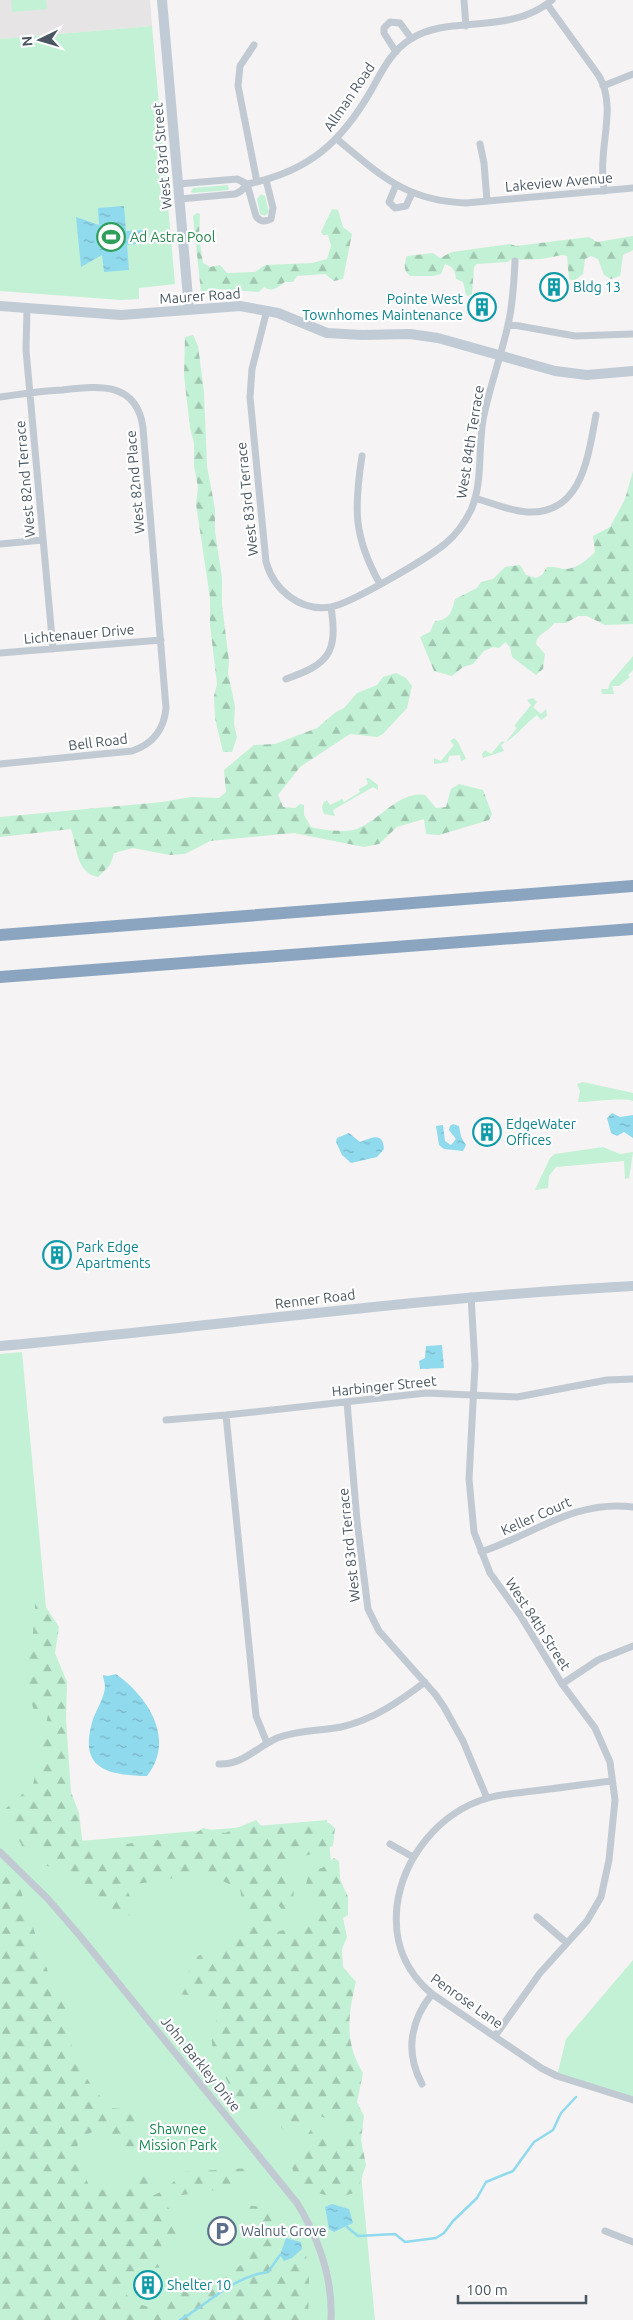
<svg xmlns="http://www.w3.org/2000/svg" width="633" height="2320" font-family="Ubuntu,sans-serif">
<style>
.education{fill:#e6e4e5}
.green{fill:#c3f1d5}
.forest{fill:url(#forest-firs)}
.water{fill:url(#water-ripples)}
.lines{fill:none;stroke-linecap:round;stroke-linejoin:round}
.stream{stroke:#90daee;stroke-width:2.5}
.street{stroke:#c1cad2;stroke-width:7}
.secondary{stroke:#c1cbd6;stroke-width:10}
.highway{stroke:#8ba5c1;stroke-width:12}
.labels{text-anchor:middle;stroke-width:4.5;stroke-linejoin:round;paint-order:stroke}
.street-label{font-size:14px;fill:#4a5661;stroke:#fff}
.leisure-label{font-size:14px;fill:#27864d;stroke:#fff;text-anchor:start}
.culture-label{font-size:14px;fill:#0d838f;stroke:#fff;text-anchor:start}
.park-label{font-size:14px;fill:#17864f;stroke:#fff}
.service-label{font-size:14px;fill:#4e5e75;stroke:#fff;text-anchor:start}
</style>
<defs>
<pattern id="forest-firs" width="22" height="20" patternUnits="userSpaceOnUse" patternTransform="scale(1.25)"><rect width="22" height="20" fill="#c3f1d5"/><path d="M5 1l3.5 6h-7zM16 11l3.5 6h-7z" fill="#a0c6b0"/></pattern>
<pattern id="water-ripples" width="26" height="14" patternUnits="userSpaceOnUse" patternTransform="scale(1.25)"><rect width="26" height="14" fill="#90daee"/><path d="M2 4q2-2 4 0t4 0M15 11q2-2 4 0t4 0" fill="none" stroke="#78b4c4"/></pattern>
</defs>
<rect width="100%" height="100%" fill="#f5f3f3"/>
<!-- education -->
<path class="education" d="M0 0H150L152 26 0 39Z"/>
<!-- green -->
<path class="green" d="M11 0H46L47 9 12 12Z
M152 26 175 284 139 288V299L121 300 0 291V39Z
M228 185 229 190 193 193 191 192 193 188Z
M261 194 265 196 269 212 265 216 260 214 257 199Z
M633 656V670L628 675 630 677 619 686H612L614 694H602L601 689H608L610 683Z
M533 698 537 702 533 707 541 714 546 709 547 716 541 720 537 715C525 724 515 738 501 745L504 751 483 758 482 754 485 750 491 754 502 741 505 743 517 728 514 726 531 705 527 700Z
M454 738 458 742 466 759 461 761 460 755 449 756 448 762 434 764V758L441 761 454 745 450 741Z
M366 778H369L378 785V790L373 787 333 810 335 816 324 814 322 807 324 802 327 800 330 805 342 799 344 802 360 792 359 789 368 784Z
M583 1082 633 1093V1101C624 1097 591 1102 578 1102L580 1091 577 1084Z
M603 1147 620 1154 633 1152 629 1178 625 1179 624 1161 556 1167 549 1176 548 1188 535 1190 550 1158 555 1154Z
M22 1352 68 1842 327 1820 375 2320H0V1354Z
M633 1960V2100L557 2076 566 2039Z"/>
<!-- forest -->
<path class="forest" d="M332 209 338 210 343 227 352 234 343 279 334 281 325 274 297 276 293 282H285C277 287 274 293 264 287L259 292 217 289 201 292 193 216 197 213 200 214 199 237 203 263 210 267 220 265 227 273 255 272 265 265 312 263 327 259 331 246 328 235H323L321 232Z
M633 236V250L623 255 620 276 611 279 604 275 598 259 591 256 585 259 583 274 574 281 569 279 567 256 562 255 542 259 510 260 508 262 477 264 474 267 472 294 468 296 466 295 463 282 456 279C455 271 454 267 445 264L441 274 433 276H410C403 270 404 264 407 256L433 253 440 258 452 252 510 244 516 246 589 237 597 242Z
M193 335 198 346 204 392 207 466 215 509V531L222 578V605L229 661 228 673 235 706 234 725 237 737 232 752H223L215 718 214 696 217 684 210 625V598L196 504 198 487 194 466V443L190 428 184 375 185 337Z
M633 471V624L605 625 587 616H578L566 623H554C549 632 537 633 536 644L545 654 543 669 536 675 512 657 510 647 505 642 499 648 493 647 484 651 473 664 463 667 452 676 434 671 420 637 430 632 435 621C450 620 452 611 455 599L477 588 481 582 493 579 505 567 520 565 526 575 536 578 542 575 547 567C553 566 557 568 563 569 575 570 587 560 595 552L593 536 610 527 625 499Z
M396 673 406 678 412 686 407 708 383 734 377 737 350 734 300 767 278 795 283 807 295 808 300 804 304 805V815L311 827C322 830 346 833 357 829 380 820 399 791 425 795L436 808 446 807 451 789 459 784 483 790 492 814 489 820 439 835 426 834 424 819 397 827 379 844 364 847 294 833 210 841 185 854 170 855 133 848 114 853 110 865 98 877C76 873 77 847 71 829L0 837V817L162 802 191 797 219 798 226 792 224 770 254 745 275 744 317 728 336 712 344 708 357 693 377 685 383 677Z
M36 1592 59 1627 55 1653 67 1682 66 1720 71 1792 79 1813 83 1847H108L152 1840H187L203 1828 225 1833 256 1820 264 1829 329 1823 335 1828 333 1846 294 1860 285 1856 294 1882 293 1909 283 1911 276 1902 267 1909 273 1921 261 1928 277 1932 310 1922 316 1913 305 1888 310 1869 322 1868 334 1858 339 1861 340 1879 348 1897V1915L343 1918 347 1937 342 1949 343 1967 356 1982C348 2015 344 2042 363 2073L357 2102 364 2116 361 2140 366 2165 357 2192 337 2198 306 2190 297 2181 290 2163 315 2123 323 2128 325 2136 340 2147C343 2138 340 2130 345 2121L343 2115 331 2120 320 2116 307 2121 294 2134 283 2129 267 2113 240 2106 213 2053 211 2032 227 1998 175 1994 198 1956 248 1934 240 1889 205 1873 125 1886 136 1909 118 1926 95 1908 68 1869 47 1866 39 1850 23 1848 4 1810 33 1785 49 1710 34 1711 25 1678 33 1633Z
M0 1872 20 1888 52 1984 70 2017 72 2057 96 2092 112 2108 131 2110 138 2122 139 2153 121 2155 114 2141 95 2131 78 2138 77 2155 89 2186 108 2191 133 2179 139 2167 150 2166V2185L154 2195 169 2188 180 2172 250 2168 222 2191C205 2188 189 2196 172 2196L164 2204 178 2216 183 2228 168 2245 161 2267 131 2272 124 2289 131 2302 149 2307 169 2301 171 2283 185 2272C194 2277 204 2282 215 2281 222 2280 250 2260 252 2252 254 2243 248 2216 246 2205L272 2208 281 2225C273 2245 268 2253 284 2268L306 2255 309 2279 308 2320H0Z"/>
<!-- water -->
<path class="water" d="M124 206 126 231 143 230 145 243 127 245 129 270 104 272 102 255 81 267 76 217 99 225 98 208Z
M612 1113 620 1117 633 1115V1138L624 1132 617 1136 611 1133 607 1118Z
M453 1124 459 1126 461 1137 466 1145 463 1151 444 1149 439 1145 436 1126 443 1125 445 1141 451 1145 456 1139 449 1130 450 1126Z
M349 1133 360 1142C371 1138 383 1131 384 1149L377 1157 351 1163 342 1155 336 1142 337 1138Z
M442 1345 444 1368 420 1369 419 1361 425 1358 426 1346Z
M116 1674C148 1697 176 1739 147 1776 105 1775 78 1768 93 1719 97 1709 105 1696 105 1686 105 1682 103 1679 103 1675L108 1676Z
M332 2204 349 2209 353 2223 334 2232 329 2229 325 2207Z
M286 2238 301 2242 302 2249 292 2258 284 2261 280 2255Z"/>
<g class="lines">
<!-- stream -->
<path class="stream" d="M347 2227 358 2236 395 2234 405 2242 436 2238 444 2233 453 2221 477 2198 486 2182 513 2171 534 2142 553 2130 561 2113 576 2097
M180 2320C209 2303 234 2276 268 2272L280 2255"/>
<!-- street -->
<path class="street" d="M464 0 466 26
M547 4 599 76C614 102 604 132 603 160 602 170 603 181 604 191
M254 45 240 66 238 86 257 182
M396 52 384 33V28L390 22 400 23 411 38
M603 86 633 74
M337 139C380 175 406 201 466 203L633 188
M480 144 484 163 487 201
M178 184 237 179 247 184C308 172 341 143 372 89 382 71 392 50 411 39 449 14 510 36 552 0
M247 184 256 216C260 222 264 222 271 219L273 208 266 180
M396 185 389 202 395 208 406 206 412 193
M180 199 235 194 241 191 247 184
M27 308 26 350 53 649
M267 310 252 369 250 397 266 562C274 590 300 612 331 607 352 603 430 557 446 543 457 534 465 522 471 510 483 483 478 449 483 420 489 388 501 357 508 325 513 304 514 283 515 261
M508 324 575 336 633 334
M0 397C21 394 41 391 62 390 99 386 137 381 143 428L166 708C164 730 153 744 132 751L0 764
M362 456C354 508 353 536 380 584
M475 498C492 503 510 511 527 512 583 515 588 455 596 415
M0 544 43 540
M0 653 161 640
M286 679C329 664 338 653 331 607
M471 1296 475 1365 469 1479 474 1532 490 1573 520 1615 562 1684 595 1728 610 1762 615 1800 609 1860 601 1897 587 1921 540 1973 495 2036
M347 1402 357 1521 368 1609 379 1631 435 1694 444 1707 463 1741 487 1798
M226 1415 256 1716 267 1743
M166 1420 226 1415 426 1393 517 1397 607 1380 633 1379
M481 1552C535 1534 573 1500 633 1507
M562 1684 598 1660 633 1646
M219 1764C243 1765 257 1747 277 1738 298 1730 320 1731 341 1727 373 1720 400 1701 425 1682
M612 1781C586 1784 559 1788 533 1791 518 1793 502 1794 488 1798 439 1812 403 1858 397 1906 393 1943 405 1971 432 1994L541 2068 557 2076 633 2100
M390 1844 413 1857
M0 1852 48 1899 80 1936 297 2203C319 2239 333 2277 331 2320
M537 1917 567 1943
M422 2084C405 2053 410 2021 432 1994
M605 2231 633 2242"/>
<!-- secondary -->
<path class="secondary" d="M162 0 189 309
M0 306 121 315 240 306 278 313 327 333 362 335 410 334 438 338 555 371 587 375 633 371
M0 1346C211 1327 421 1297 633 1286"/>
<!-- highway -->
<path class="highway" d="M0 935 633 886
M0 977 633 929"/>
</g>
<!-- icons -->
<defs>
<symbol id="stadium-ring" viewBox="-11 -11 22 22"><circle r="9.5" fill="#fff" stroke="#2e9e5b" stroke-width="1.5"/><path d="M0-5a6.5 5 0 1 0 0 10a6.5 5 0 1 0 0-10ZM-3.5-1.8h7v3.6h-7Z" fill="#2e9e5b"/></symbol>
<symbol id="building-ring" viewBox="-11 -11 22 22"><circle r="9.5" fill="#fff" stroke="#0f9aa8" stroke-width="1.5"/><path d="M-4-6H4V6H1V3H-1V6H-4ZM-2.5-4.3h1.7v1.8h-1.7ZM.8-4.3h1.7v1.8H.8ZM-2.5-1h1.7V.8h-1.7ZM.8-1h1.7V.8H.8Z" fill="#0f9aa8"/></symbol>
<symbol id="parking-ring" viewBox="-11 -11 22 22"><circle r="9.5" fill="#fff" stroke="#5c6f8a" stroke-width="1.5"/><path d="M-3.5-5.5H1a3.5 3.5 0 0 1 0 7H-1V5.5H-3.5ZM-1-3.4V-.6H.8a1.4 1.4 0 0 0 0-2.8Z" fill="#5c6f8a"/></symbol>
</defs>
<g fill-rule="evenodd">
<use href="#stadium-ring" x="95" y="221" width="32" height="32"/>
<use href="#building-ring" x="538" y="271" width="32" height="32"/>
<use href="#building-ring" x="466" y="291" width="32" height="32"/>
<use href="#building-ring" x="471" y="1116" width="32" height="32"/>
<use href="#building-ring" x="41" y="1239" width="32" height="32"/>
<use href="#parking-ring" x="206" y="2215" width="32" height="32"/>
<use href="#building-ring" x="132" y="2269" width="32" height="32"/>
</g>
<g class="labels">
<!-- street labels -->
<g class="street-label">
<text transform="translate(349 97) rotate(-56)" y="5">Allman Road</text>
<text transform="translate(162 156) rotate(-95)" y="5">West 83rd Street</text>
<text transform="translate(559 182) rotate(-5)" y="5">Lakeview Avenue</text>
<text transform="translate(200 296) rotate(-4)" y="5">Maurer Road</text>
<text transform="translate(470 442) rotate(-81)" y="5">West 84th Terrace</text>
<text transform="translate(25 479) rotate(-95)" y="5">West 82nd Terrace</text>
<text transform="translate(135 482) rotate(-95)" y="5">West 82nd Place</text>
<text transform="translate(247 499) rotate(-96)" y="5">West 83rd Terrace</text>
<text transform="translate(79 634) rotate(-5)" y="5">Lichtenauer Drive</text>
<text transform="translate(98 742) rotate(-7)" y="5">Bell Road</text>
<text transform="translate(315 1299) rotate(-7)" y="5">Renner Road</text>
<text transform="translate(384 1386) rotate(-6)" y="5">Harbinger Street</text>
<text transform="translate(536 1516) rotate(-24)" y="5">Keller Court</text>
<text transform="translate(349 1545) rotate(-96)" y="5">West 83rd Terrace</text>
<text transform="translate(538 1624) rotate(57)" y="5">West 84th Street</text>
<text transform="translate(467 2001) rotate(35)" y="5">Penrose Lane</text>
<text transform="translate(201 2064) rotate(51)" y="5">John Barkley Drive</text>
</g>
<!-- leisure labels -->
<g class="leisure-label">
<text x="130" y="242">Ad Astra Pool</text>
</g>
<!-- culture labels -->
<g class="culture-label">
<text x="573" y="292">Bldg 13</text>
<text x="463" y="304" text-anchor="end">Pointe West<tspan x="463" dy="16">Townhomes Maintenance</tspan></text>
<text x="506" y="1129">EdgeWater<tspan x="506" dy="16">Offices</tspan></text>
<text x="76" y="1252">Park Edge<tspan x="76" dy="16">Apartments</tspan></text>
<text x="167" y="2290">Shelter 10</text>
</g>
<!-- park labels -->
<g class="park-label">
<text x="178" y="2134">Shawnee<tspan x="178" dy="16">Mission Park</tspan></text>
</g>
<!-- service labels -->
<g class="service-label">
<text x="241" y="2236">Walnut Grove</text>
</g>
</g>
<!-- north arrow -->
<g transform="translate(40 40) rotate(265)" stroke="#ffffff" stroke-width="4" paint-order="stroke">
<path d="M0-4L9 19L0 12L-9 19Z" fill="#4a5661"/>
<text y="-8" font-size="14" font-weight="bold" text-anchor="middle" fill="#4a5661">N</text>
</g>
<!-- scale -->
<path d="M458 2295v8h128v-8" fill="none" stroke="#4a5661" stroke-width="2.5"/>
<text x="466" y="2295" font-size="15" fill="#4a5661" stroke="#ffffff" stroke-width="4" paint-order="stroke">100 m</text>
</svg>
